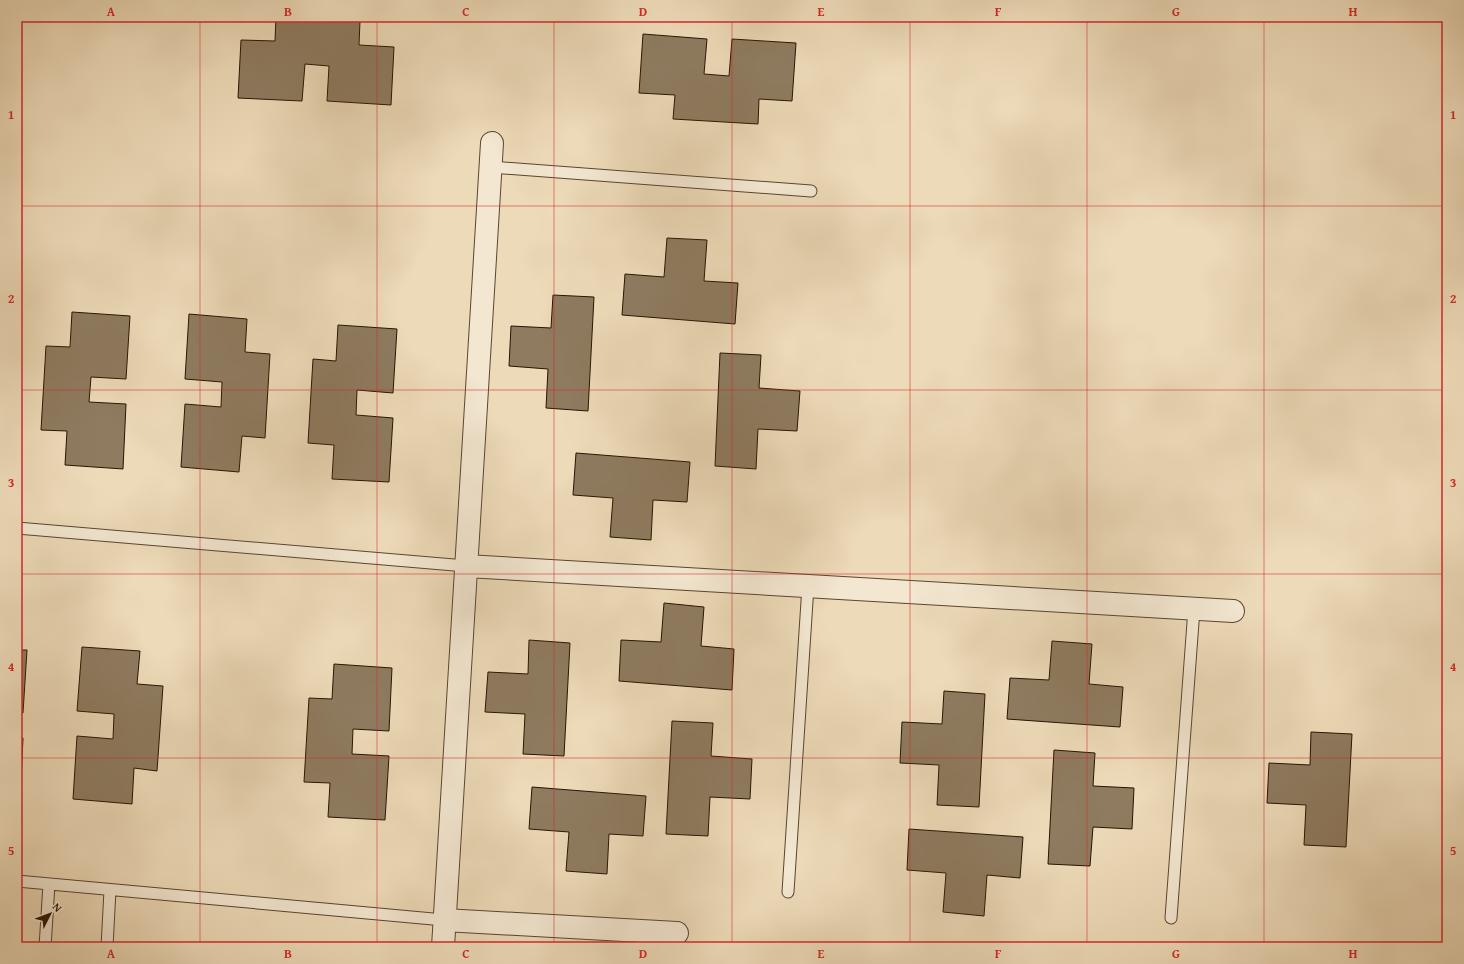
<svg xmlns="http://www.w3.org/2000/svg" width="1464" height="964" font-family="'Gentium Book Plus',serif">
<style>
.building{fill:#8e7b60;stroke:#281400}
.lines{fill:none;stroke-linecap:round;stroke-linejoin:round}
.lane-casing{stroke:#59462e;stroke-width:13}
.street-casing{stroke:#59462e;stroke-width:24}
.lane{stroke:#f3e7d1;stroke-width:11}
.street{stroke:#f3e7d1;stroke-width:22}
.grid{fill:none;stroke:#d62828;stroke-width:1;stroke-opacity:0.55}
.neatline{fill:none;stroke:#d62828;stroke-width:1.5}
.grid-label{font-size:13px;text-anchor:middle;font-weight:bold;fill:#d62828}
</style>
<rect width="100%" height="100%" fill="#eddab8"/>
<filter id="stains"><feTurbulence type="fractalNoise" baseFrequency=".005" numOctaves="4"/><feColorMatrix values="0 0 0 0 .2 0 0 0 0 .09 0 0 0 0 .02 0 0 0 .5 -.17"/></filter>
<radialGradient id="worn" r=".72"><stop offset=".6" stop-color="#630" stop-opacity="0"/><stop offset="1" stop-color="#630" stop-opacity=".3"/></radialGradient>
<!-- building -->
<path class="building" d="M276 17 360 21 359 45 394 47 391 105 327 101 329 66 305 64 302 101 238 98 241 40 275 41Z
M643 34 707 39 704 74 729 76 732 39 796 43 792 101 759 99 758 124 673 119 675 95 639 93Z
M667 238 707 240 704 281 738 283 735 324 622 315 625 274 664 277Z
M553 295 594 297 588 411 546 408 548 369 509 366 511 326 551 328Z
M72 312 130 316 126 379 91 377 89 402 126 404 123 469 65 465 67 431 41 430 46 346 70 347Z
M189 314 247 319 245 352 270 354 265 438 242 436 239 472 181 467 185 404 221 407 222 382 185 379Z
M338 325 397 329 393 393 357 390 356 415 393 418 389 482 332 479 334 445 308 443 313 359 336 361Z
M720 353 761 355 759 388 800 391 797 431 758 429 756 469 715 466Z
M576 453 690 462 687 502 653 500 651 540 610 537 613 498 573 495Z
M664 603 704 607 701 646 734 649 732 690 619 681 621 640 661 642Z
M529 640 570 643 564 756 523 754 525 714 485 712 488 672 528 674Z
M1052 641 1092 644 1089 684 1123 687 1120 727 1007 719 1010 678 1049 680Z
M82 647 140 651 137 684 163 686 157 771 134 768 132 804 73 799 77 736 113 739 114 714 77 711Z
M17 650H27L23 713H17Z
M334 664 392 668 389 731 353 729 352 754 389 756 385 820 328 817 330 783 304 782 309 698 332 699Z
M944 691 985 694 979 807 937 805 939 765 900 763 902 722 942 724Z
M672 721 713 723 711 756 752 759 750 799 710 797 708 836 666 834Z
M1311 732 1352 734 1346 847 1304 845 1306 805 1267 803 1269 763 1310 765Z
M17 738H23L20 803H17Z
M1054 750 1095 753 1093 786 1134 788 1132 829 1093 827 1090 866 1048 864Z
M532 787 646 796 643 836 609 834 607 874 566 871 569 832 529 829Z
M909 829 1023 837 1020 878 987 875 984 916 943 912 946 873 907 870Z"/>
<g class="lines">
<defs>
<path id="lane" d="M491 167 811 191
M17 528 466 566
M17 881 444 920
M788 892 808 586
M1171 918 1194 609
M45 947 49 884
M107 947 110 890"/>
<path id="street" d="M466 566 1233 611
M444 920 677 933
M443 947 492 143"/>
</defs>
<!-- lane casing -->
<use href="#lane" class="lane-casing"/>
<!-- street casing -->
<use href="#street" class="street-casing"/>
<!-- lane -->
<use href="#lane" class="lane"/>
<!-- street -->
<use href="#street" class="street"/>
</g>
<!-- grid -->
<path class="grid" d="M200 17V947M377 17V947M554 17V947M732 17V947M910 17V947M1087 17V947M1264 17V947M17 206H1447M17 390H1447M17 574H1447M17 758H1447"/>
<!-- margin -->
<rect width="1464" height="964" fill="none" stroke="#eddab8" stroke-width="44"/>
<!-- north arrow -->
<g transform="translate(50 914) rotate(48)" stroke="#f3e7d1" stroke-width="3" paint-order="stroke">
<path d="M0-3L7 15L0 10L-7 15Z" fill="#281400"/>
<text y="-6" font-size="11" font-weight="bold" text-anchor="middle" fill="#281400">N</text>
</g>
<rect x="22" y="22" width="1420" height="920" class="neatline"/>
<g class="grid-label">
<text x="111" y="16">A</text>
<text x="288" y="16">B</text>
<text x="466" y="16">C</text>
<text x="643" y="16">D</text>
<text x="821" y="16">E</text>
<text x="998" y="16">F</text>
<text x="1176" y="16">G</text>
<text x="1353" y="16">H</text>
<text x="11" y="119">1</text>
<text x="1453" y="119">1</text>
<text x="11" y="303">2</text>
<text x="1453" y="303">2</text>
<text x="11" y="487">3</text>
<text x="1453" y="487">3</text>
<text x="11" y="671">4</text>
<text x="1453" y="671">4</text>
<text x="11" y="855">5</text>
<text x="1453" y="855">5</text>
<text x="111" y="958">A</text>
<text x="288" y="958">B</text>
<text x="466" y="958">C</text>
<text x="643" y="958">D</text>
<text x="821" y="958">E</text>
<text x="998" y="958">F</text>
<text x="1176" y="958">G</text>
<text x="1353" y="958">H</text>
</g>
<rect width="100%" height="100%" filter="url(#stains)"/>
<rect width="100%" height="100%" fill="url(#worn)"/>
</svg>
